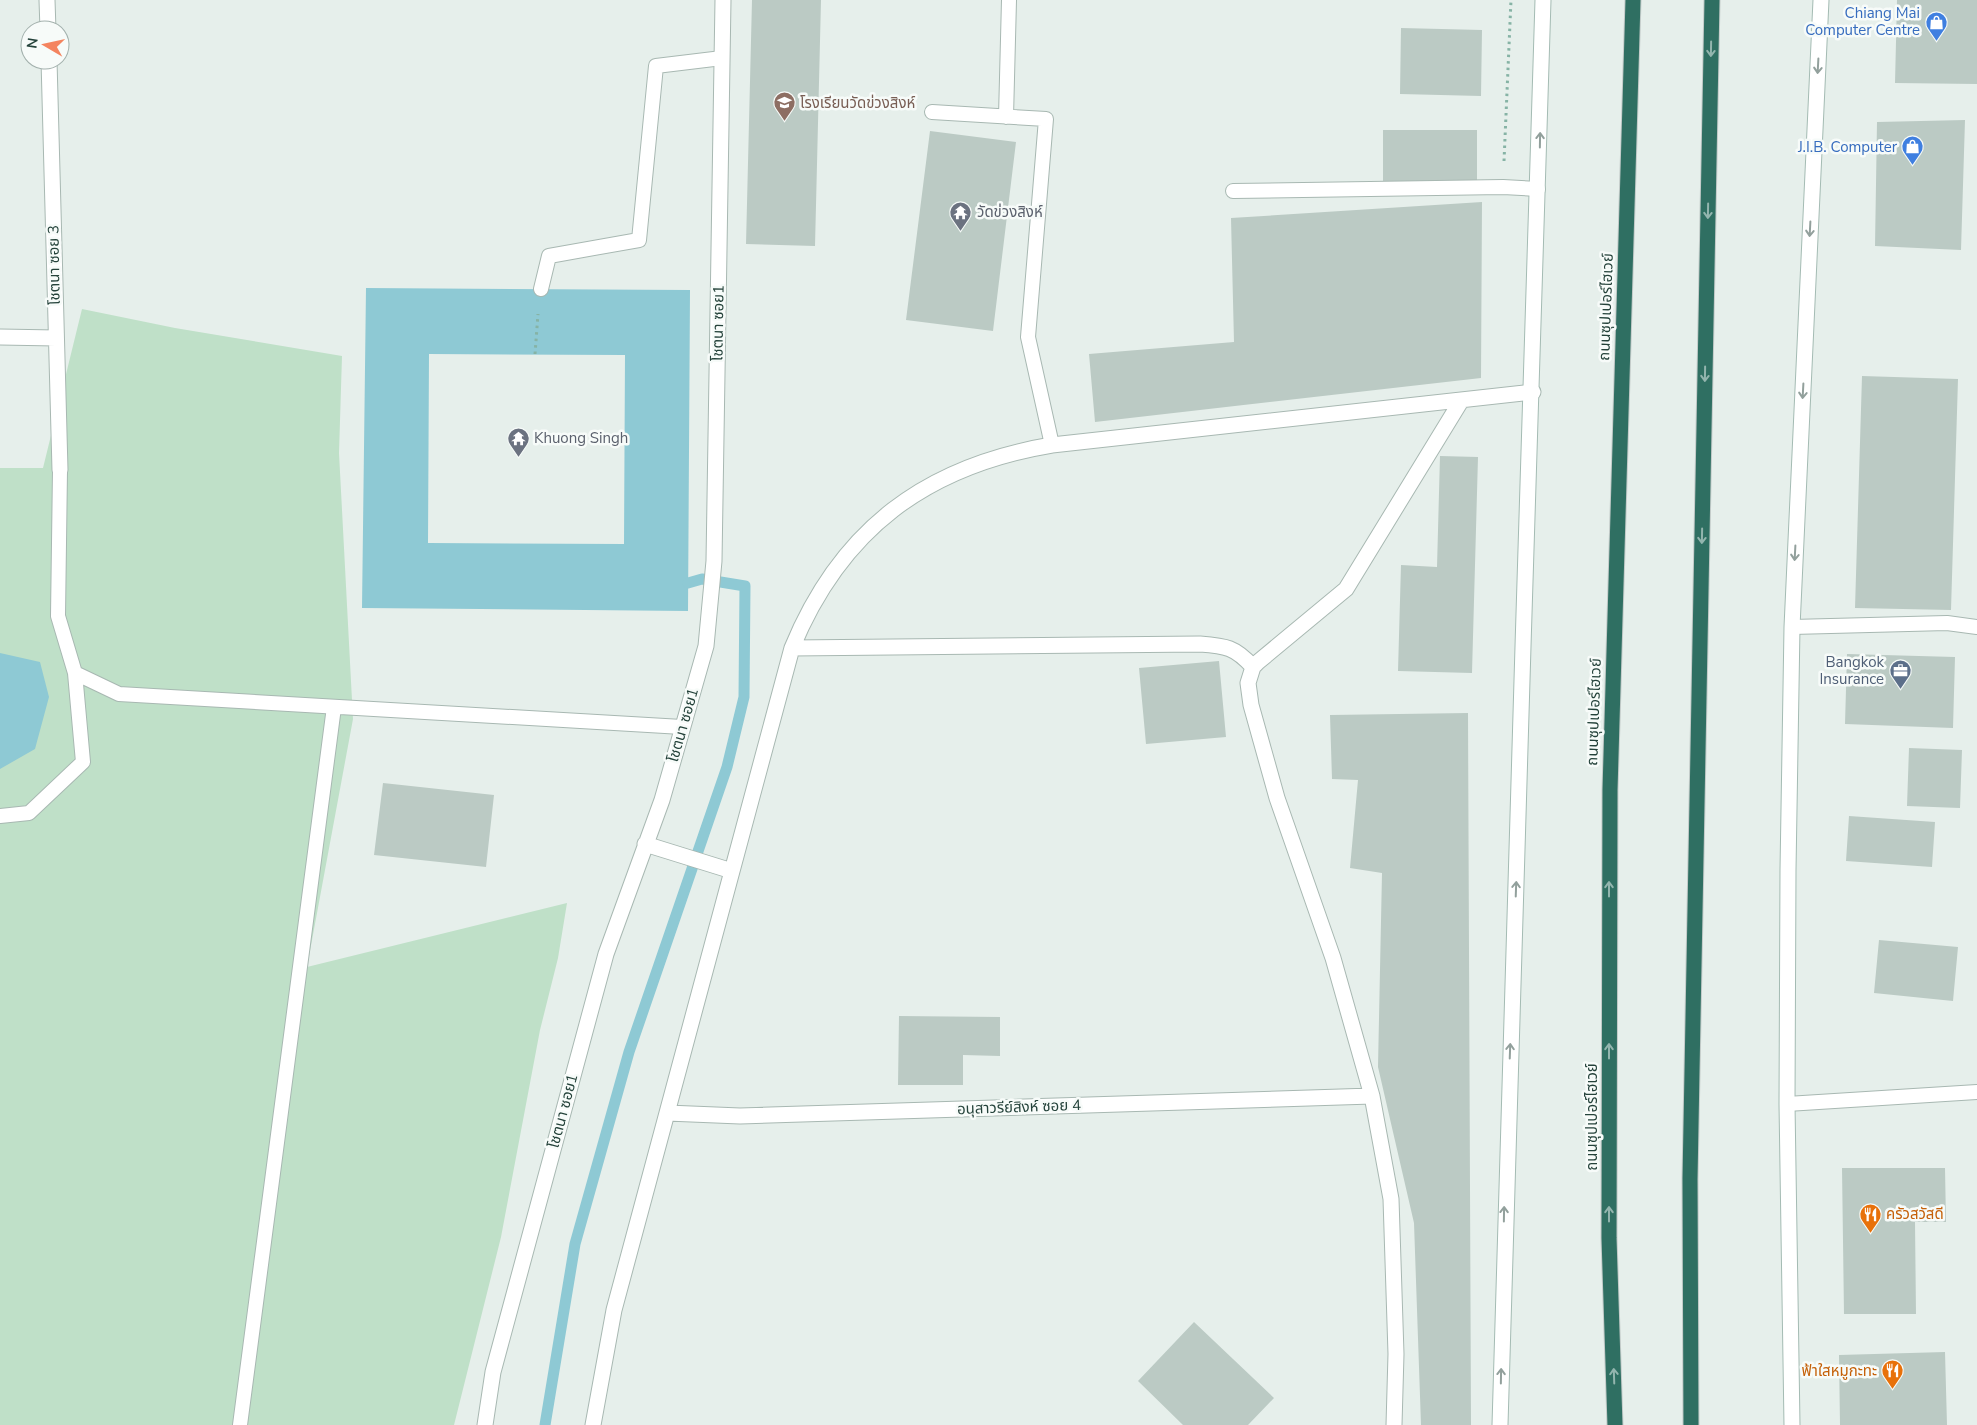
<svg xmlns="http://www.w3.org/2000/svg" width="1977" height="1425" font-family="'Nunito Sans','Noto Sans Thai',sans-serif">
<style>
.green{fill:#bfe0c8}
.water{fill:#8ec9d4;fill-rule:evenodd}
.lines{fill:none;stroke-linecap:round;stroke-linejoin:round}
.stream{stroke:#8ec9d4;stroke-width:11}
.building{fill:#bbcac4}
.lane-casing{stroke:#a8b8b2;stroke-width:16}
.street-casing{stroke:#a8b8b2;stroke-width:17}
.secondary-casing{stroke:#a4bbb3;stroke-width:17}
.highway-casing{stroke:#c2cac8;stroke-width:17}
.path{stroke:#86b3a5;stroke-width:3;stroke-dasharray:2.5 4;stroke-linecap:butt}
.lane{stroke:#fff;stroke-width:14}
.street{stroke:#fff;stroke-width:15}
.secondary{stroke:#fff;stroke-width:15}
.highway{stroke:#2f6f62;stroke-width:15}
.oneway{stroke:#93b5ae}
.oneway2{stroke:#92a09c}
.labels{text-anchor:middle;stroke-width:5;stroke-linejoin:round;paint-order:stroke}
.shop-label{font-size:15px;fill:#366cbe;stroke:#f7fbf9;text-anchor:end}
.education-label{font-size:15px;fill:#785e54;stroke:#f7fbf9;text-anchor:start}
.worship-label{font-size:15px;fill:#5b616d;stroke:#f7fbf9;text-anchor:start}
.street-label{font-size:15px;fill:#24423a;stroke:#f7fbf9}
.service-label{font-size:15px;fill:#4e5e75;stroke:#f7fbf9;text-anchor:end}
.food-label{font-size:15px;fill:#c56008;stroke:#f7fbf9;text-anchor:start}
</style>
<rect width="100%" height="100%" fill="#e6efeb"/>
<!-- green -->
<path class="green" d="M82 309 175 328 342 356 339 453 353 719 307 967 567 903 558 958 540 1030 501 1237 454 1425H0V468H43Z"/>
<!-- water -->
<path class="water" d="M366 288 690 290 688 611 362 608ZM429 354 625 355 624 544 428 543Z
M0 653 40 662 49 697 35 749 0 769Z"/>
<g class="lines">
<!-- stream -->
<path class="stream" d="M545 1425 575 1244 629 1052 727 767 744 697 745 586 702 579 688 583"/>
</g>
<!-- building -->
<path class="building" d="M752 0H821L815 246 746 244Z
M1897 0H1977V84L1895 83Z
M1401 28 1482 30 1481 96 1400 94Z
M1965 120 1961 250 1875 246 1877 122Z
M1383 130H1477V181H1383Z
M930 131 1016 142 993 331 906 320Z
M1482 202 1481 378 1095 422 1089 354 1234 342 1231 218Z
M1862 376 1958 379 1951 610 1855 608Z
M1440 456 1478 457 1472 673 1398 671 1401 565 1437 567Z
M1847 654 1955 657 1953 728 1845 724Z
M1219 661 1226 737 1146 744 1139 668Z
M1468 713 1471 1425H1421L1414 1223 1378 1067 1382 873 1350 868 1358 780 1332 779 1330 715Z
M1909 748 1962 750 1960 808 1907 806Z
M383 783 494 795 486 867 374 855Z
M1849 816 1935 822 1932 867 1846 861Z
M1879 940 1958 947 1953 1001 1874 993Z
M899 1016 1000 1017V1056L963 1055V1085H898Z
M1842 1168H1945L1946 1222H1915L1916 1314H1844Z
M1194 1322 1274 1398 1248 1425H1183L1138 1381Z
M1945 1352 1947 1425H1840L1839 1355Z"/>
<g class="lines">
<defs>
<path id="lane" d="M932 112 1046 119 1028 337 1052 445
M1006 117 1009 0
M1233 191 1503 187 1538 189
M541 289 549 256 639 240 656 66 722 58
M60 470 58 616 75 673 119 694 682 727
M1792 627 1947 623 1977 627
M0 816 29 813 83 762 75 673
M1787 1104 1977 1092
M240 1425 334 707"/>
<path id="street" d="M47 0 48 30
M49 60 60 470
M0 337 56 338
M792 648 1200 644C1226 646 1235 647 1253 667
M645 844 732 871
M667 1113 740 1116 1372 1096
M485 1425 493 1372 606 954 662 800 706 646 714 561 723 0
M593 1425 614 1310 792 648C841 529 926 466 1052 445L1533 392
M1394 1425 1396 1354 1391 1199 1372 1096 1333 958 1277 798 1251 705 1248 683 1253 667 1258 662 1346 589 1461 401"/>
<path id="secondary" d="M1500 1425C1510 950 1531 475 1543 0
M1792 1425 1787 1104 1788 870 1792 627 1821 0"/>
<path id="highway" d="M1615 1425 1609 1238 1610 790 1633 0
M1691 1425 1690 1179 1712 0"/>
</defs>
<!-- lane casing -->
<use href="#lane" class="lane-casing"/>
<!-- street casing -->
<use href="#street" class="street-casing"/>
<!-- secondary casing -->
<use href="#secondary" class="secondary-casing"/>
<!-- highway casing -->
<use href="#highway" class="highway-casing"/>
<!-- path -->
<path class="path" d="M1504 161 1511 0
M535 354 538 314"/>
<!-- lane -->
<use href="#lane" class="lane"/>
<!-- street -->
<use href="#street" class="street"/>
<!-- secondary -->
<use href="#secondary" class="secondary"/>
<!-- highway -->
<use href="#highway" class="highway"/>
</g>
<!-- one-way arrows -->
<defs><path id="oneway-shaft" d="M-6 0H5M1.5-3L5.5 0L1.5 3" fill="none" stroke-width="1.6" stroke-linecap="round" stroke-linejoin="round" transform="scale(1.25)"/></defs>
<g class="oneway">
<use href="#oneway-shaft" transform="translate(1711 49) rotate(91)"/>
<use href="#oneway-shaft" transform="translate(1708 211) rotate(91)"/>
<use href="#oneway-shaft" transform="translate(1705 374) rotate(91)"/>
<use href="#oneway-shaft" transform="translate(1702 536) rotate(91)"/>
<use href="#oneway-shaft" transform="translate(1609 889) rotate(-90)"/>
<use href="#oneway-shaft" transform="translate(1609 1051) rotate(-90)"/>
<use href="#oneway-shaft" transform="translate(1609 1214) rotate(-90)"/>
<use href="#oneway-shaft" transform="translate(1614 1376) rotate(-92)"/>
</g>
<g class="oneway2">
<use href="#oneway-shaft" transform="translate(1818 66) rotate(93)"/>
<use href="#oneway-shaft" transform="translate(1540 140) rotate(-89)"/>
<use href="#oneway-shaft" transform="translate(1810 229) rotate(93)"/>
<use href="#oneway-shaft" transform="translate(1803 391) rotate(93)"/>
<use href="#oneway-shaft" transform="translate(1795 553) rotate(93)"/>
<use href="#oneway-shaft" transform="translate(1516 889) rotate(-88)"/>
<use href="#oneway-shaft" transform="translate(1510 1051) rotate(-88)"/>
<use href="#oneway-shaft" transform="translate(1504 1214) rotate(-89)"/>
<use href="#oneway-shaft" transform="translate(1501 1376) rotate(-89)"/>
</g>
<!-- icons -->
<defs>
<symbol id="shop-pin" viewBox="-11 -11 22 30"><path d="M0 17L-7.5 6A9.5 9.5 0 1 1 7.5 6Z" fill="#3f7fe0" stroke="#f7fbf9"/><path d="M-5-2.5h2.3a2.7 3.5 0 0 1 5.4 0H5L5.5 6h-11ZM-1.5-2.5h3a1.5 2.3 0 0 0-3 0Z" fill="#fff"/></symbol>
<symbol id="school-pin" viewBox="-11 -11 22 30"><path d="M0 17L-7.5 6A9.5 9.5 0 1 1 7.5 6Z" fill="#8d6e63" stroke="#f7fbf9"/><path d="M0-5L7-2L0 1L-7-2ZM-4 1L0 2.5L4 1V4Q0 6-4 4Z" fill="#fff"/></symbol>
<symbol id="temple-pin" viewBox="-11 -11 22 30"><path d="M0 17L-7.5 6A9.5 9.5 0 1 1 7.5 6Z" fill="#6b7280" stroke="#f7fbf9"/><path d="M0-6L5-2H3V0L6.5 2.5H4V6H1.5V3h-3V6H-4V2.5H-6.5L-3 0V-2H-5Z" fill="#fff"/></symbol>
<symbol id="office-pin" viewBox="-11 -11 22 30"><path d="M0 17L-7.5 6A9.5 9.5 0 1 1 7.5 6Z" fill="#5c6f8a" stroke="#f7fbf9"/><path d="M-6-3h4V-5.5h4V-3h4V5H-6ZM-1-4.5V-3h2v-1.5ZM-6 0V1H6V0Z" fill="#fff"/></symbol>
<symbol id="restaurant-pin" viewBox="-11 -11 22 30"><path d="M0 17L-7.5 6A9.5 9.5 0 1 1 7.5 6Z" fill="#e8710a" stroke="#f7fbf9"/><path d="M-5-6h1v4h1v-4h1v4h1v-4h1v5L-1.5 .5V6h-2V.5L-5-1ZM5-6V6H3V1.5H1.5Q1.5-4 5-6Z" fill="#fff"/></symbol>
</defs>
<g fill-rule="evenodd">
<use href="#shop-pin" x="1924" y="10" width="25" height="34"/>
<use href="#school-pin" x="772" y="90" width="25" height="34"/>
<use href="#shop-pin" x="1900" y="134" width="25" height="34"/>
<use href="#temple-pin" x="948" y="200" width="25" height="34"/>
<use href="#temple-pin" x="506" y="426" width="25" height="34"/>
<use href="#office-pin" x="1888" y="658" width="25" height="34"/>
<use href="#restaurant-pin" x="1858" y="1202" width="25" height="34"/>
<use href="#restaurant-pin" x="1880" y="1358" width="25" height="34"/>
</g>
<g class="labels">
<!-- shop labels -->
<g class="shop-label">
<text x="1920" y="18">Chiang Mai<tspan x="1920" dy="17">Computer Centre</tspan></text>
<text x="1897" y="152">J.I.B. Computer</text>
</g>
<!-- education labels -->
<g class="education-label">
<text x="800" y="108">โรงเรียนวัดข่วงสิงห์</text>
</g>
<!-- worship labels -->
<g class="worship-label">
<text x="977" y="217">วัดข่วงสิงห์</text>
<text x="534" y="443">Khuong Singh</text>
</g>
<!-- street labels -->
<g class="street-label">
<text transform="translate(54 265) rotate(-91)" y="5">โชตนา ซอย 3</text>
<text transform="translate(1606 307) rotate(-88)" y="5">ถนนซุปเปอร์ไฮเวย์</text>
<text transform="translate(718 323) rotate(-89)" y="5">โชตนา ซอย1</text>
<text transform="translate(1594 712) rotate(-88)" y="5">ถนนซุปเปอร์ไฮเวย์</text>
<text transform="translate(683 725) rotate(-74)" y="5">โชตนา ซอย1</text>
<text transform="translate(1019 1107) rotate(-2)" y="5">อนุสาวรีย์สิงห์ ซอย 4</text>
<text transform="translate(563 1111) rotate(-75)" y="5">โชตนา ซอย1</text>
<text transform="translate(1592 1117) rotate(-90)" y="5">ถนนซุปเปอร์ไฮเวย์</text>
</g>
<!-- service labels -->
<g class="service-label">
<text x="1884" y="667">Bangkok<tspan x="1884" dy="17">Insurance</tspan></text>
</g>
<!-- food labels -->
<g class="food-label">
<text x="1886" y="1219">ครัวสวัสดี</text>
<text x="1877" y="1376" text-anchor="end">ฟ้าใสหมูกะทะ</text>
</g>
</g>
<!-- north arrow -->
<g transform="translate(45 45) rotate(279)"><circle r="24" fill="#f7fbf9" stroke="#a3b1ad"/>
<path d="M0-4L9 19L0 12L-9 19Z" fill="#f4845f"/>
<text y="-8" font-size="14" font-weight="bold" text-anchor="middle" fill="#24423a">N</text>
</g>
</svg>
